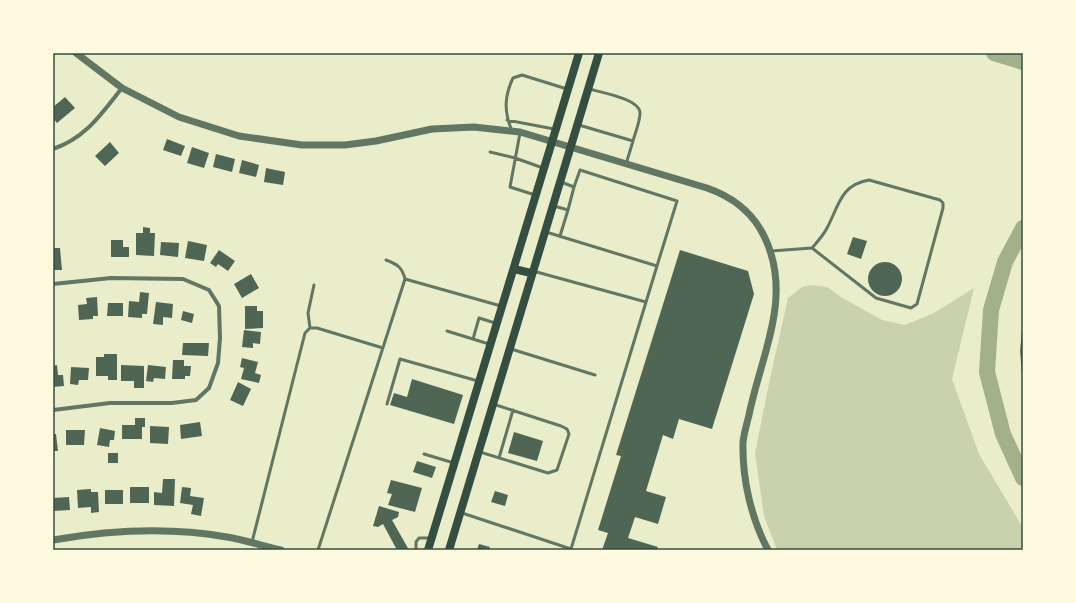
<svg xmlns="http://www.w3.org/2000/svg" width="1076" height="603" font-family="Arial,sans-serif">
<style>
.green{fill:#cad2ad}
.lines{fill:none;stroke-linecap:round;stroke-linejoin:round}
.river{stroke:#a3b18a;stroke-width:16}
.building{fill:#4f6655}
.path{stroke:#344e41;stroke-width:1.5}
.service{stroke:#617663;stroke-width:3}
.minor{stroke:#617663;stroke-width:4}
.tertiary{stroke:#617663;stroke-width:7}
.secondary{stroke:#344e41;stroke-width:8}
.neatline{fill:none;stroke:#344e41;stroke-width:1.5}
</style>
<rect width="100%" height="100%" fill="#e9edc9"/>
<!-- green -->
<path class="green" d="M810 285 827 287 841 297 882 320 905 325 934 313 974 288 952 379 979 454 1023 528V550H777L764 516 755 453 769 383 788 298 802 287Z"/>
<g class="lines">
<!-- river -->
<path class="river" d="M994 53 1023 62
M1023 228 1005 262 991 310 987 372 1003 434 1023 478"/>
</g>
<!-- building -->
<path class="building" d="M65 97 75 108 57 123 53 118V107Z
M167 139 185 146 181 156 163 150Z
M110 142 119 153 105 166 95 156Z
M192 147 209 153 204 168 187 163Z
M216 154 235 159 232 172 213 167Z
M242 160 259 165 256 177 239 173Z
M266 168 285 172 283 185 264 182Z
M143 227 150 228V233H155L154 256 136 255V233H143Z
M853 237 867 241 861 259 847 254Z
M111 240H123V247H129V257H111Z
M188 241 207 245 204 261 185 258Z
M161 242 179 243 178 257 160 255Z
M53 248H60L62 270H53Z
M219 250 235 261 228 271 218 264 216 267 210 263Z
M680 250 748 271 754 294 712 429 679 419 673 439 663 435 646 491 666 497 658 524 635 517 628 538 658 547 657 550H602L608 533 598 530 621 456 616 455Z
M868 279a17 17 0 1 1 34 0a17 17 0 1 1-34 0Z
M251 274 259 288 242 298 234 284Z
M140 292 149 293 147 314H142V318L128 317 129 301 139 302Z
M97 297 98 316H93V319L79 320 78 305 87 304 86 298Z
M156 302 173 304 172 318 163 317V325L153 324Z
M108 303H123V316H107Z
M245 306H257V311H263V328L245 329Z
M183 311 194 314 192 323 181 320Z
M244 330 261 332 260 344 253 343V348L242 347Z
M183 343H209L208 356 182 355Z
M104 354H117V380H108V376H96V357H104Z
M242 358 258 362 255 373 261 375 259 383 241 379 244 368 240 367Z
M173 360H184V366H191L190 376H185V379H172Z
M57 365 58 375H63L64 386 53 387V366Z
M121 365 144 366V388H134V381H121Z
M148 365 166 367 165 379 154 378 153 382 146 381Z
M71 367 89 368 88 380H79L78 385 70 384Z
M412 379 463 395 454 424 390 405 394 393 407 397Z
M238 382 251 389 243 406 230 400Z
M135 418H145V427H142V439H122V425H135Z
M200 422 202 436 181 439 180 425Z
M150 426 169 427 168 444 150 443Z
M100 428 115 431 114 440H110L109 447 97 445Z
M66 430H85L84 445H66Z
M514 432 543 441 537 461 508 453Z
M53 434H56L58 451H53Z
M108 453H118V463H108Z
M417 461 436 467 432 478 413 472Z
M163 479H175L174 506 154 505V492L162 493Z
M391 480 422 488 415 512 388 505 392 494 387 493Z
M130 487H149V503H130Z
M182 487 191 488 190 496 204 498 201 516 191 514 193 505 180 503Z
M91 489V492H98L99 512 91 513V507L78 508 77 490Z
M105 490H123V504H105Z
M495 491 508 495 505 506 491 502Z
M69 497 70 510 53 511V498Z
M379 506 399 512 398 517 392 520 409 550H397L383 524 378 527 373 526Z
M479 544 490 547 489 550H477Z"/>
<g class="lines">
<!-- path -->
<path class="path" d="M1023 325 1021 351 1023 379"/>
<!-- service -->
<path class="service" d="M589 89C600 92 640 99 640 113 640 122 635 133 633 141
M507 120 554 129
M579 125 633 141 626 164
M512 131C504 112 504 97 513 78L522 75 567 89
M520 133 510 187 535 195
M490 152 515 158 543 168
M561 182 574 187 568 210
M574 187 580 170 677 201 657 266
M554 206 568 210 560 236
M546 232 657 266 646 302
M771 251 812 248C817 242 823 236 827 228 839 206 840 185 869 180L940 200 943 203V208L917 304 911 308 876 298 812 248
M386 260C397 264 402 267 405 279
M310 328 308 313 314 285
M447 331 489 344
M473 339 479 318 495 323
M511 349 595 375
M387 404 400 359 478 381
M480 452 548 473 557 470 569 434 567 429 561 426 493 404
M424 454 454 463
M499 458 513 410
M462 513 571 549 646 302 533 271
M252 542 305 333 310 328H317L383 348
M318 550 405 279 501 306
M416 550V542L419 538H430"/>
<!-- minor -->
<path class="minor" d="M53 149C86 138 101 114 122 88
M53 284 111 278 183 279 209 290 219 306 220 338 218 363 209 388 196 400 172 403H110L53 410"/>
<!-- tertiary -->
<path class="tertiary" d="M76 53 122 88 179 117 239 136 302 145H345L376 141 432 129 474 127 520 132 707 188C733 197 753 212 765 238 793 298 761 355 749 415 747 423 744 433 743 442 742 478 751 518 768 550
M53 540C110 530 170 527 227 537 245 540 263 546 281 550"/>
<!-- secondary -->
<path class="secondary" d="M514 269 531 273
M428 550 579 53
M449 550 599 53"/>
</g>
<!-- border -->
<rect width="1076" height="603" fill="none" stroke="#fefae0" stroke-width="108"/>
<rect x="54" y="54" width="968" height="495" class="neatline"/>
</svg>
